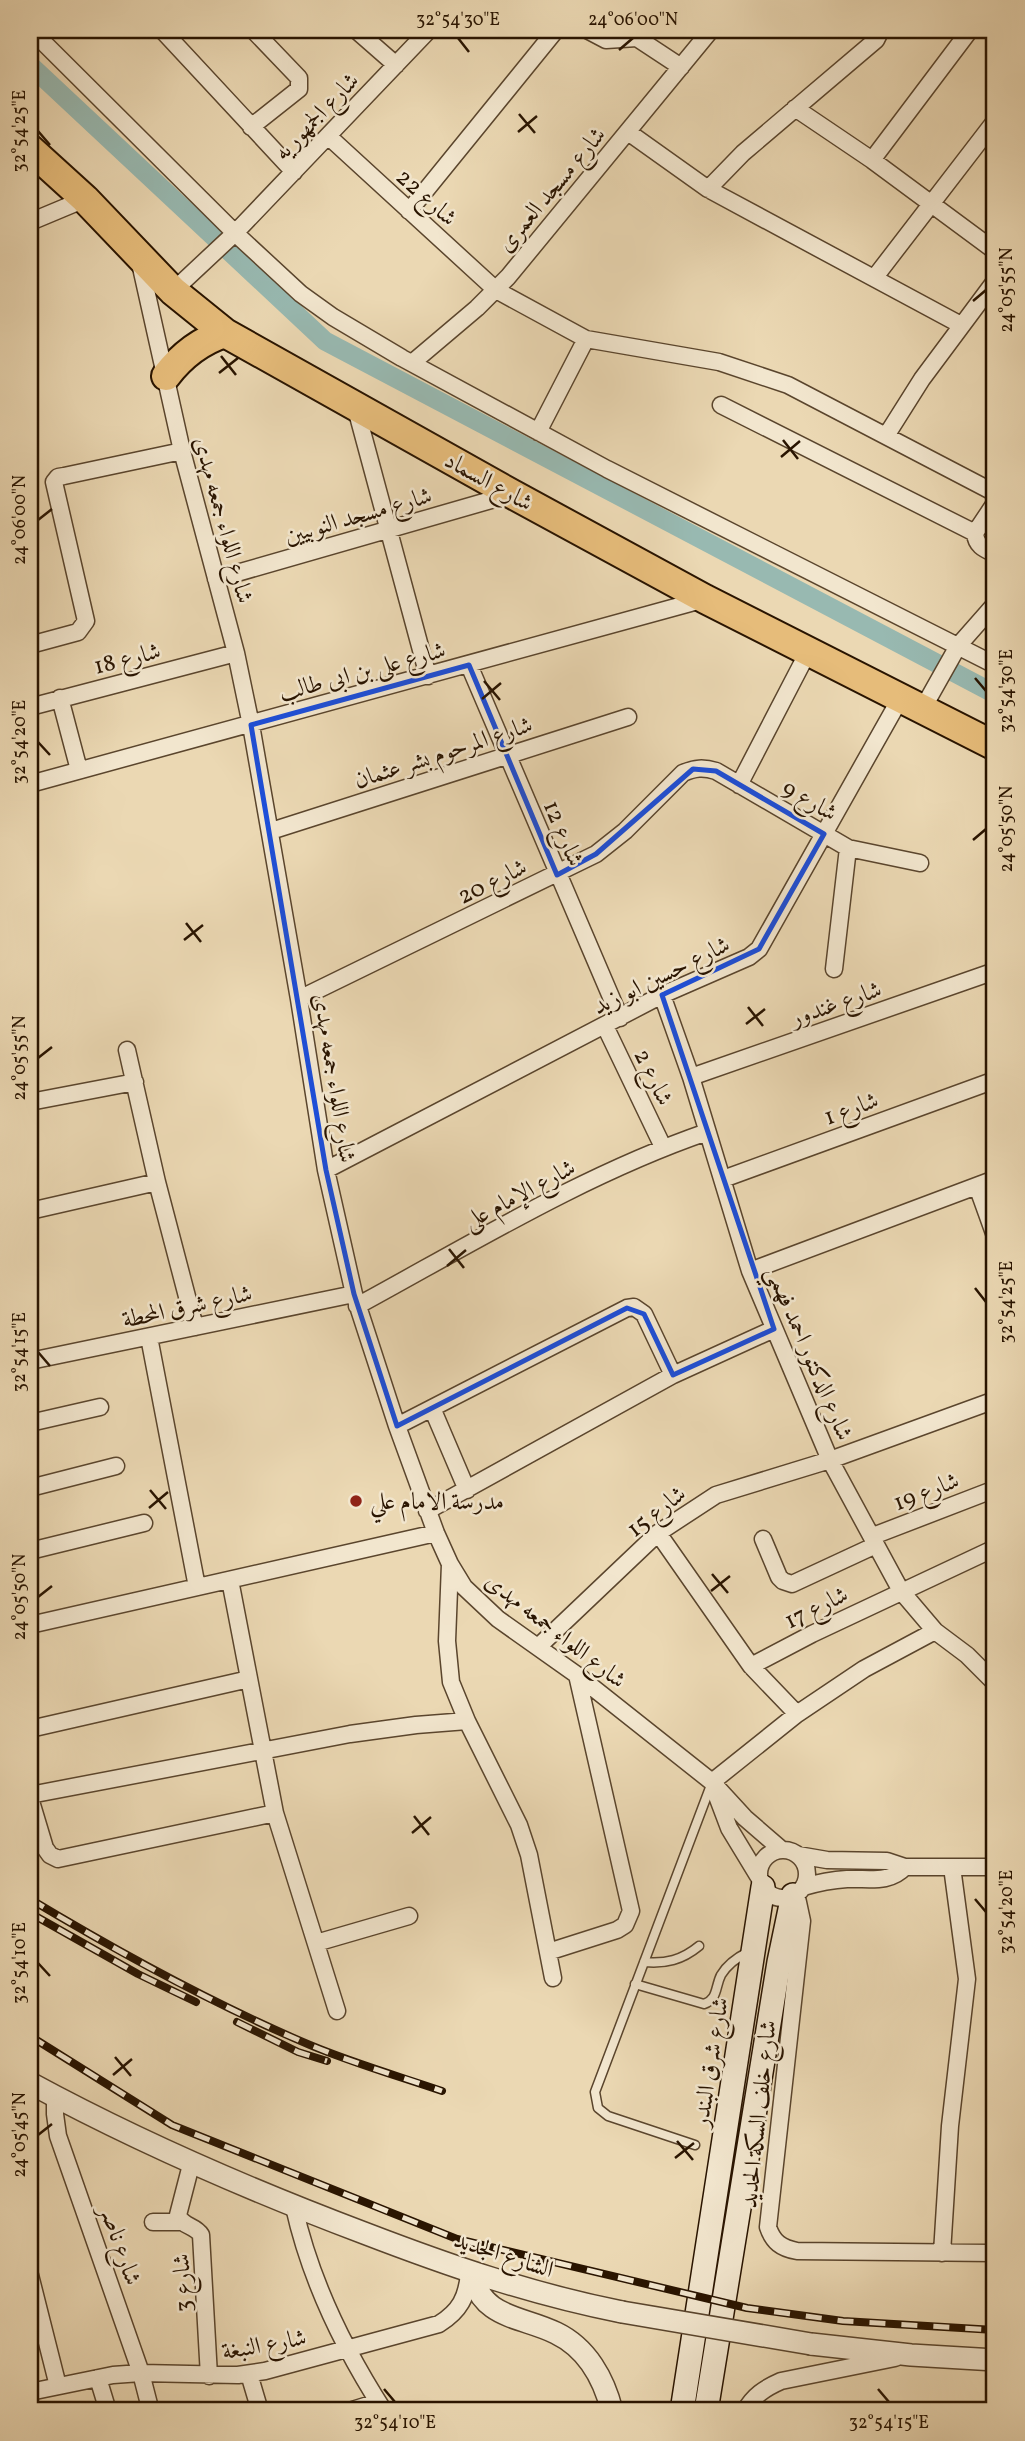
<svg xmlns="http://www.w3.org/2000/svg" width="1025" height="2441" font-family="Vollkorn,Amiri,serif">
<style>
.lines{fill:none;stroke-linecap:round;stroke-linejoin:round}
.canal{stroke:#98b9b1;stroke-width:19}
.service-casing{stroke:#5a452d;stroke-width:11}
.minor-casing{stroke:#5a452d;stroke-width:19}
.tertiary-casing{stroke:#5a452d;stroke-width:24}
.secondary-casing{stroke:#291400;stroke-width:26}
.trunk-casing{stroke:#291400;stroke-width:32}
.service{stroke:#f2e6ce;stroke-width:8}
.minor{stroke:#f2e6ce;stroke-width:16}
.tertiary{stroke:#f2e6ce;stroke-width:21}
.secondary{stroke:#f2e6ce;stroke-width:23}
.trunk{stroke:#e6bc7a;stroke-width:28}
.rail-casing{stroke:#291400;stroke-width:8}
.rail{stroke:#f2e6ce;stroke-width:5;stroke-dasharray:16;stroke-linecap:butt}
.tertiary-bridge-casing{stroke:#5a452d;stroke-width:24;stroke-linecap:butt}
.tertiary-bridge{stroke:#f2e6ce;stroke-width:21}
.marked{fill:none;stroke:#1d4ed8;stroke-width:5;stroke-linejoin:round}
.ticks{fill:none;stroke:#291400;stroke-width:2.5}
.poi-dot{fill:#8f2418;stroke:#f2e6ce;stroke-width:2.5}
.labels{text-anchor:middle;stroke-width:5;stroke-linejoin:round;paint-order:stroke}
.street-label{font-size:24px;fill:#291400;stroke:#f2e6ce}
.poi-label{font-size:24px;fill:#291400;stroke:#f2e6ce;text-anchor:start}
.neatline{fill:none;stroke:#291400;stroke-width:2.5}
.ticks-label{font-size:18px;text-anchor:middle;fill:#291400}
</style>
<rect width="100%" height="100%" fill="#ebd8b3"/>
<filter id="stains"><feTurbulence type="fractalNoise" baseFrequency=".00286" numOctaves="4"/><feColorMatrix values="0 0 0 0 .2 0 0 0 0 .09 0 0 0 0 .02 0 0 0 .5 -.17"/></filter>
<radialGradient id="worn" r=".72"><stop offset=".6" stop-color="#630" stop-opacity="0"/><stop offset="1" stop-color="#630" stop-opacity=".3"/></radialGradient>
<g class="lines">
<!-- canal -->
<path class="canal" d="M30 65 325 341 995 694"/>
<defs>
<path id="service" d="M644 1962C666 1964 682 1960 699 1946
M635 1984 704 2004C718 1999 715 1987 721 1975 727 1965 738 1957 748 1952
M695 2145 608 2116 598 2108 595 2092 711 1785"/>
<path id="minor" d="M31 30 235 233 301 294 333 317 402 358 607 469 995 665
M162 30 294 172
M356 30 396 65
M587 30 606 40 637 38 681 67
M795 108 872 160 995 251
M251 127 299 89V78L253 30
M628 132 708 189 961 325
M328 136 496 290 586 339 719 362 788 385 995 493
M872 160 970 30
M708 189 743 153 876 40 881 30
M409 211 556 30
M30 222 85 199
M140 263 182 451 236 653 251 725 299 999 326 1170 354 1294 397 1426 436 1533 450 1564 464 1587 498 1619 577 1675 712 1782 745 1818 782 1850
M875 277 995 121
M173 291 235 233 429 30
M412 363 477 308 508 277 711 30
M355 405 428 676
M721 405 975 533 995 503
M538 432 586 339
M886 436 922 379 995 281
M975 533C976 546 984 549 995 554
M216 579 512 494
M30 645 78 632 86 621 54 482 58 477 64 476 182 451
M469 665 620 1018
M60 698 79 770
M30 707 236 653
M922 710 958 646 995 604
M30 784 705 599
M739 785 808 652
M271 831 628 717
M834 969 848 848
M662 995 691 1077 750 1271 830 1460 901 1591 935 1631 967 1655 995 1683
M299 999 596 854 625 831 683 773C695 768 703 767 716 771L848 848 920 863
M605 1026 663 1147
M127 1050 157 1182 195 1327
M691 1077 995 971
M30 1102 135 1082
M326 1170 662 995 749 957 759 949 900 699
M723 1179 995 1080
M977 1186 995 1236
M30 1211 157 1182
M750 1271 995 1179
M357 1306C471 1244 585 1174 707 1132
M149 1337 197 1587
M30 1361 354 1294
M432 1408 467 1490
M30 1423 100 1407
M397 1426 627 1308 634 1307 644 1314 673 1375
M30 1488 116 1466
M427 1511 673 1375 774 1329
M658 1533 751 1666 797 1714
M873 1536 995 1489
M763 1539 779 1577 783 1581 792 1584 876 1545
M30 1551 144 1523
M230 1580 275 1813 337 2011
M30 1625 436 1533
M538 1647 658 1533 716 1495 830 1460 995 1400
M751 1666 812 1634 995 1548
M467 1721 519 1825 529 1855 553 1978
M30 1729 249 1679
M712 1782 797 1714 864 1669 935 1631
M715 1791 729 1828 760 1879
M30 1795 350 1734 416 1725 467 1721 451 1682 447 1641 450 1564
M30 1798 45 1848 50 1855 58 1859 275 1813
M759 1874a24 24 0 1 1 48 0a24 24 0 1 1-48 0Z
M798 1855 827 1860 887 1861 905 1867H995
M803 1887C817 1883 832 1880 847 1879 869 1878 889 1884 905 1867
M796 1893 802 1921 768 2227C773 2242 781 2248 797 2251L995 2253
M316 1943 409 1916
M548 1952 617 1930 625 1925 631 1911 577 1675
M55 2097V2114L58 2136 141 2373 150 2408
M192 2161 178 2215C182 2227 195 2225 201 2235L209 2376
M294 2207C310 2279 344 2349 384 2411
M153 2222H181
M942 2253 950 2126 967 1979 952 1867
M30 2275 58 2386
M249 2374 260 2411
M98 2378 108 2411
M30 2392 113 2375 141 2373 238 2375 265 2371 439 2324C460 2311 467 2297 469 2273
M349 2411 378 2402
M745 2411C753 2396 765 2388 781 2381L895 2358"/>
<path id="tertiary" d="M30 2083C137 2141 250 2190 364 2233 450 2266 531 2294 622 2312
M472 2273C481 2319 522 2316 556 2333 587 2348 604 2379 612 2411
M811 2344 911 2355 995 2360"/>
<path id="secondary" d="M682 2411 763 1887
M706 2411 779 1962 793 1895"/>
<path id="trunk" d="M30 149 85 199 173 291 225 333 512 494 705 599 995 746
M166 376C182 355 200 341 225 333"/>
</defs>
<!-- service casing -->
<use href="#service" class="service-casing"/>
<!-- minor casing -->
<use href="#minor" class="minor-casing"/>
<!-- tertiary casing -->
<use href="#tertiary" class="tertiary-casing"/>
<!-- secondary casing -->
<use href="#secondary" class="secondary-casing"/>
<!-- trunk casing -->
<use href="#trunk" class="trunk-casing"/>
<!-- service -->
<use href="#service" class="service"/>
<!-- minor -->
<use href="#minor" class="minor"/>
<!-- tertiary -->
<use href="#tertiary" class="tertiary"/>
<!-- secondary -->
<use href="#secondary" class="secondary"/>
<!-- trunk -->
<use href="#trunk" class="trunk"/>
<defs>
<path id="rail" d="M30 1899C120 1953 213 2004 310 2045 353 2063 398 2076 442 2091
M30 1913 138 1974 196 2002
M237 2022 298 2052 327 2061
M30 2036 172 2125 457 2239 747 2308 843 2321 995 2330"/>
</defs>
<!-- rail casing -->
<use href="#rail" class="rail-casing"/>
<!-- rail -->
<use href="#rail" class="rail"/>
<defs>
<path id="tertiary-bridge" d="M622 2312 811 2344"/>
</defs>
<!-- tertiary-bridge casing -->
<use href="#tertiary-bridge" class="tertiary-bridge-casing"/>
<!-- tertiary-bridge -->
<use href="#tertiary-bridge" class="tertiary-bridge"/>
</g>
<!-- marked area -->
<path class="marked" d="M469 665 557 875 596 854 693 769 716 771 824 834 759 949 662 995 774 1329 673 1375 644 1314 627 1308 397 1426 354 1294 326 1170 251 725Z"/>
<!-- ticks -->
<path class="ticks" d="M458 38 469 52M619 50 633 38M519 114 535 133M38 131 50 145M518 132 537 116M973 301 986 290M221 356 236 375M219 373 238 358M783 440 798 459M781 457 800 441M38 520 52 509M975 678 986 691M484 681 500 700M482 699 501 683M38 742 50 755M973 840 986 829M186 923 201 942M184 940 203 925M748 1007 763 1026M746 1024 765 1009M38 1058 52 1047M449 1249 464 1268M447 1266 466 1250M975 1288 986 1302M38 1352 50 1366M150 1490 166 1509M149 1508 168 1492M712 1574 728 1593M711 1591 730 1576M38 1597 52 1586M414 1816 429 1835M412 1833 431 1817M975 1899 986 1912M38 1963 50 1976M115 2057 131 2076M113 2075 132 2059M38 2135 52 2124M677 2141 693 2160M675 2158 694 2143M384 2389 395 2402M878 2389 889 2402"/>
<!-- markers -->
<circle class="poi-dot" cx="356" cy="1501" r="7"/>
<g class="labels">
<!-- street labels -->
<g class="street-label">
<text transform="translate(316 116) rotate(-46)" y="8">شارع الجمهوريه</text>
<text transform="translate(551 189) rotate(-50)" y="8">شارع مسجد العمرى</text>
<text transform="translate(427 197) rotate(42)" y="8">شارع 22</text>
<text transform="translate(489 481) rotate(29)" y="8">شارع السماد</text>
<text transform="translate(358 515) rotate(-16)" y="8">شارع مسجد النوبيين</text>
<text transform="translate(224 520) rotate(75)" y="8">شارع اللواء جمعه مهدى</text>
<text transform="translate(127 658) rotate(-14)" y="8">شارع 18</text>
<text transform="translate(362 671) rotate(-15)" y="8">شارع على بن ابى طالب</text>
<text transform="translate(443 752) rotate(-18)" y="8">شارع المرحوم بشر عثمان</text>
<text transform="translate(810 800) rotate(30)" y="8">شارع 9</text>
<text transform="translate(564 833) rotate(67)" y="8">شارع 12</text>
<text transform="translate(492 881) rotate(-26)" y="8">شارع 20</text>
<text transform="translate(661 975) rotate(-26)" y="8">شارع حسين ابو زيد</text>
<text transform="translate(836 1003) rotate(-19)" y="8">شارع غندور</text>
<text transform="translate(654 1077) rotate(64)" y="8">شارع 2</text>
<text transform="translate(335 1078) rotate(81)" y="8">شارع اللواء جمعه مهدى</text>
<text transform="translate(851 1108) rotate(-20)" y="8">شارع 1</text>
<text transform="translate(519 1194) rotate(-28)" y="8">شارع الإمام على</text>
<text transform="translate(187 1306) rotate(-12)" y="8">شارع شرق المحطة</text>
<text transform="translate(810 1353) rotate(67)" y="8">شارع الدكتور احمد فهمي</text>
<text transform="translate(926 1491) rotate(-21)" y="8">شارع 19</text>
<text transform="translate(656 1511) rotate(-38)" y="8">شارع 15</text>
<text transform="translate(816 1607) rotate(-26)" y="8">شارع 17</text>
<text transform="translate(556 1630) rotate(38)" y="8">شارع اللواء جمعه مهدى</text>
<text transform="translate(710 2062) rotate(-81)" y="8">شارع شرق البندر</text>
<text transform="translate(758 2114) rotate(-84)" y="8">شارع خلف السكة الحديد</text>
<text transform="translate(121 2245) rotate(71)" y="8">شارع ناصر</text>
<text transform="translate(504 2254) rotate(18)" y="8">الشارع الجديد</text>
<text transform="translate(182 2283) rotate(-93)" y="8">شارع 3</text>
<text transform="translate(264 2344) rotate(-10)" y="8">شارع النبغة</text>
</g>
<!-- poi labels -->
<g class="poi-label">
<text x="370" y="1509">مدرسة الامام علي</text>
</g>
</g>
<!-- margin -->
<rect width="1025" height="2441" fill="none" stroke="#ebd8b3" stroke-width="77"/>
<rect x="38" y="38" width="948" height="2364" class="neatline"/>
<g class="ticks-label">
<text x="458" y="25">32°54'30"E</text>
<text x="633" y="25">24°06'00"N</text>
<text transform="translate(19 131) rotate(-90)" y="6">32°54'25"E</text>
<text transform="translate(1006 290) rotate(-90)" y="6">24°05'55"N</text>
<text transform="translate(19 520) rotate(-90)" y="6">24°06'00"N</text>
<text transform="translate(1006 691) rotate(-90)" y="6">32°54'30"E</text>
<text transform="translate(19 742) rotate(-90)" y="6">32°54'20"E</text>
<text transform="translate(1006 829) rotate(-90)" y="6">24°05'50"N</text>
<text transform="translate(19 1058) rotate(-90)" y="6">24°05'55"N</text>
<text transform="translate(1006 1302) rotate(-90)" y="6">32°54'25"E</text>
<text transform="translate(19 1352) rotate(-90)" y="6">32°54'15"E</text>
<text transform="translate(19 1597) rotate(-90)" y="6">24°05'50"N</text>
<text transform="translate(1006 1912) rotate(-90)" y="6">32°54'20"E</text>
<text transform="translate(19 1963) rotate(-90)" y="6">32°54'10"E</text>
<text transform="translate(19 2135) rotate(-90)" y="6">24°05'45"N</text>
<text x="395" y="2428">32°54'10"E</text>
<text x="889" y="2428">32°54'15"E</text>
</g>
<rect width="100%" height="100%" filter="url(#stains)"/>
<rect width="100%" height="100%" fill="url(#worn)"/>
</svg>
